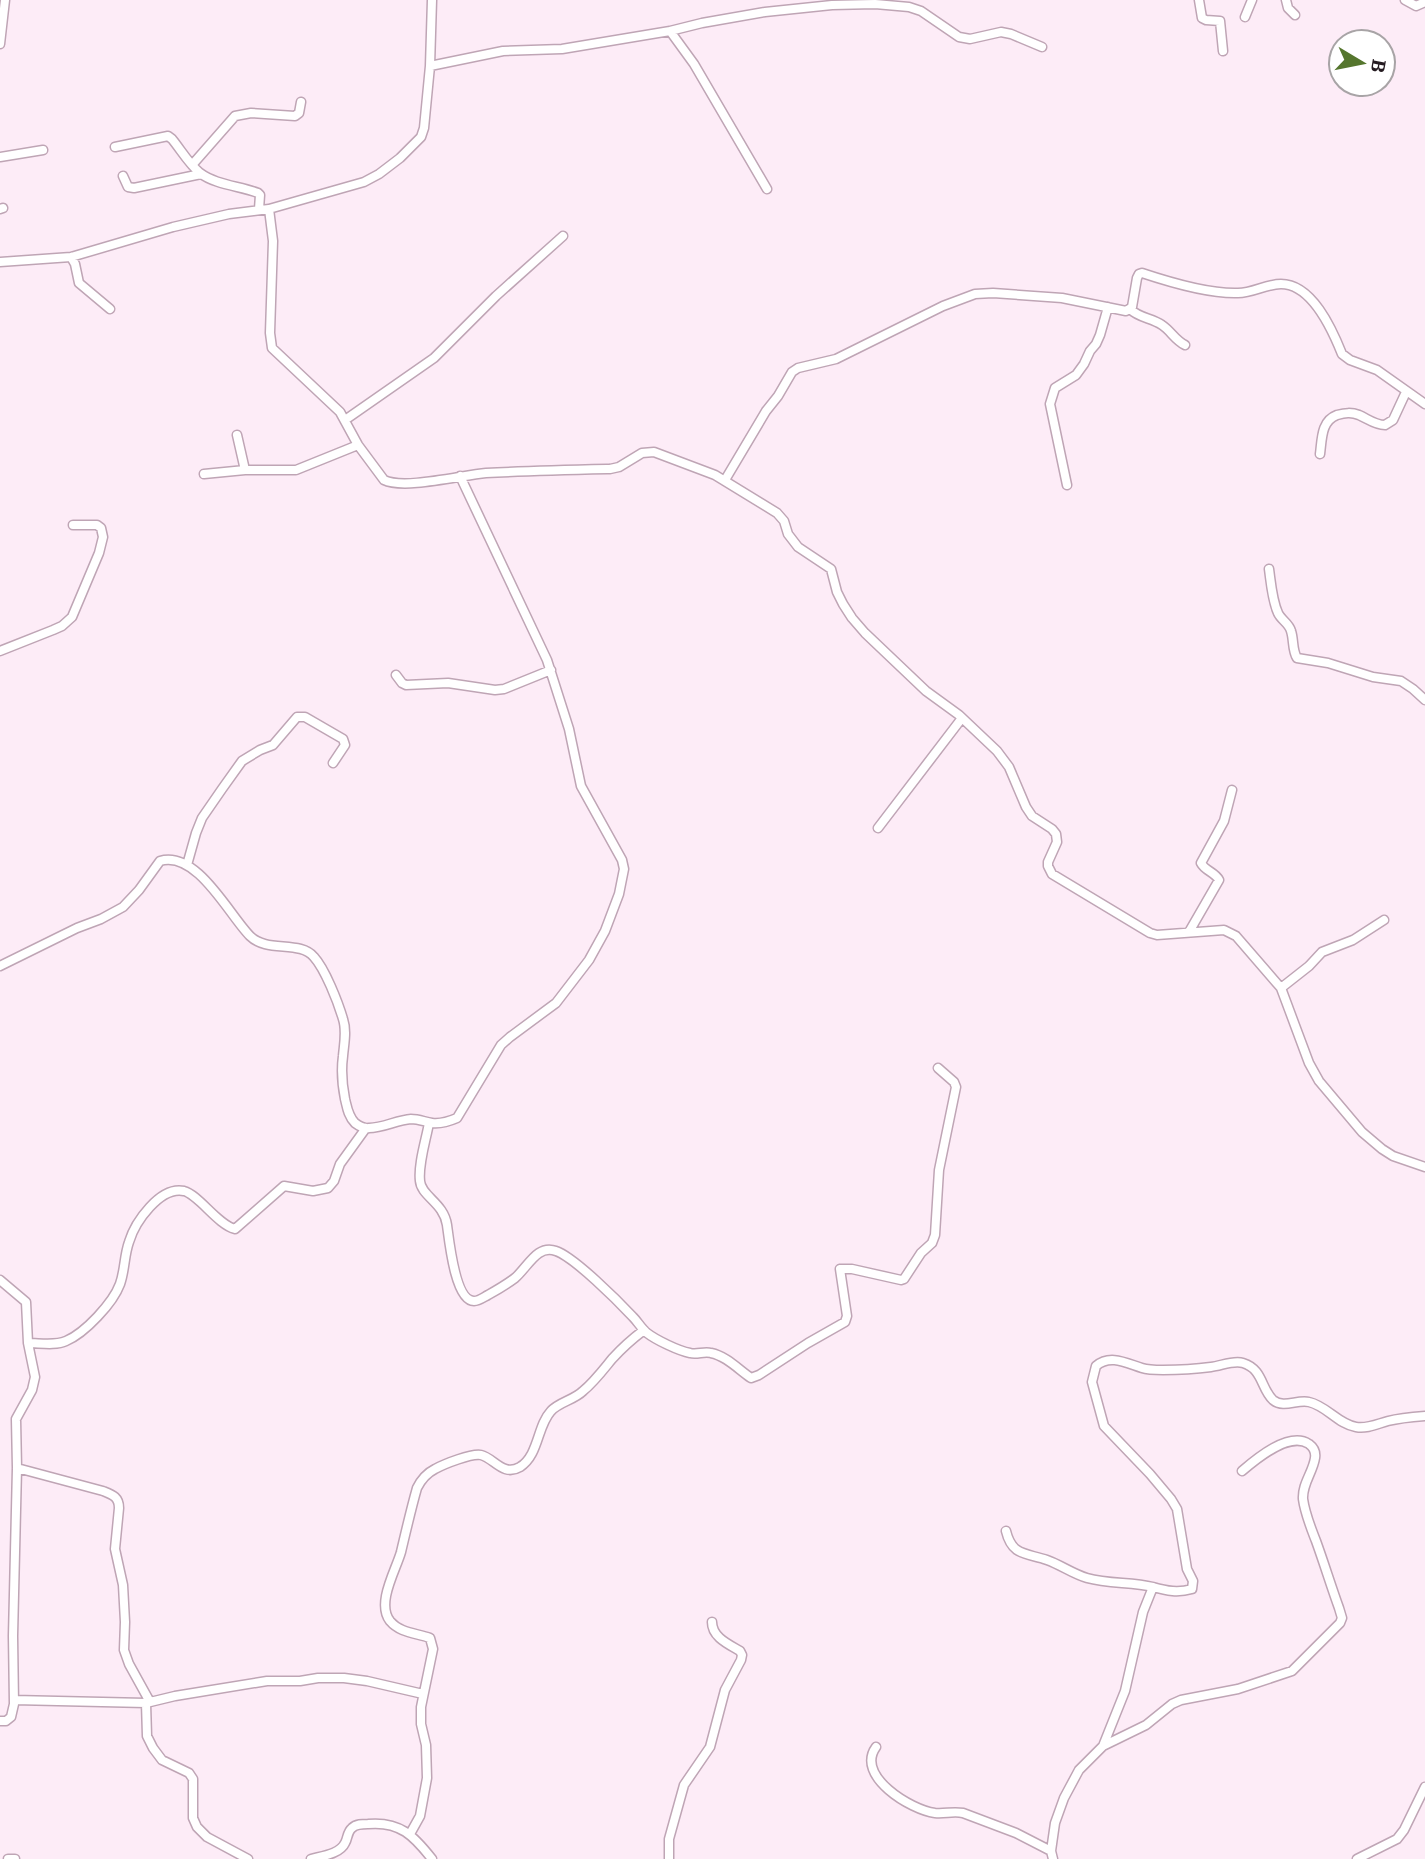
<svg xmlns="http://www.w3.org/2000/svg" width="1425" height="1859" font-family="'IBM Plex Serif',serif">
<style>
.lines{fill:none;stroke-linecap:round;stroke-linejoin:round}
.minor-casing{stroke:#bfa5b5;stroke-width:11}
.minor{stroke:#fff;stroke-width:8}
</style>
<rect width="100%" height="100%" fill="#fdecf7"/>
<g class="lines">
<defs>
<path id="minor" d="M1199 0 1202 18 1206 20 1220 21 1223 51
M1286 0 1288 8 1295 15
M1405 0 1416 6 1425 2
M1245 17 1252 0
M670 31 694 64 767 189
M0 44 5 0
M430 66 503 51 562 49 670 31 702 23 765 12 832 5 875 4 909 7 921 11 959 37 970 39 1001 32 1011 34 1042 47
M115 147 168 136 172 139C181 150 189 164 200 173 216 185 240 186 258 193L260 195 259 209
M0 157 43 150
M192 165 235 116 251 113 295 116 299 113 301 102
M123 176 128 187 134 188 201 174
M0 209 3 208
M269 209 273 241 270 333 272 348 340 412 358 445 384 480C404 490 462 475 486 473 527 471 569 470 610 469L619 467 642 453 654 452 715 475 777 513 784 521 788 534 798 547 831 569 837 592 843 604 852 618 865 633 926 691 959 715 997 751 1009 767 1026 807 1032 816 1052 829 1056 834 1057 842 1048 862V866L1052 874 1150 933 1157 935 1224 930 1236 936 1281 988 1309 1063 1319 1081 1362 1132 1382 1149 1393 1156 1425 1167
M71 257 75 264 79 283 110 309
M0 262 71 257 173 227 229 214 269 209 364 182 379 174 400 158 421 137 424 128 430 66 432 0
M1130 309C1139 318 1152 318 1162 325 1171 331 1175 340 1185 345
M345 420 434 358 496 296 563 236
M237 435 245 470H296L358 445
M1320 454C1322 439 1321 421 1337 415 1345 413 1351 412 1359 415 1368 419 1375 425 1385 425L1393 420 1406 392
M204 474 245 470
M725 480 766 411 778 396 792 372 798 368 836 359 943 306 975 294 993 293 1062 298 1126 311 1132 307 1137 278 1139 274 1142 273C1169 282 1210 294 1238 293 1253 293 1266 284 1281 284 1312 284 1332 329 1342 354L1350 360 1377 370 1425 404
M1067 485 1050 404 1055 388 1076 375 1084 364 1090 351 1096 344 1100 335 1108 307
M1269 569C1271 583 1272 600 1278 613 1281 620 1289 623 1291 631 1294 640 1292 650 1297 658L1328 663 1373 677 1401 681 1413 689 1425 700
M0 651 53 630 62 626 72 617 99 553 103 537 101 528 97 525H73
M396 675 402 683 406 685 448 683 495 690 504 689 551 670
M878 828 962 718
M187 865 196 833 202 818 222 789 242 761 260 750 273 745 297 717H305L343 739 345 745 333 763
M1189 932 1219 880C1215 872 1205 871 1201 863L1224 821 1232 790
M0 966 77 928 101 919 123 907 139 890 160 861C197 850 229 915 250 936 267 953 300 940 314 957 325 969 338 1002 343 1019 347 1031 344 1044 343 1056 341 1071 342 1084 345 1099 347 1107 348 1116 355 1123 359 1126 364 1129 369 1128 383 1128 397 1120 411 1119 419 1119 425 1122 432 1123 440 1124 450 1121 457 1118L501 1045 510 1037 556 1003 589 960 605 931 619 894 624 869 622 860 581 786 569 729 547 660 460 476
M1281 988 1309 966 1322 952 1353 940 1384 920
M429 1123C426 1140 418 1164 420 1181 421 1196 444 1203 447 1225 449 1239 455 1301 474 1301 479 1301 484 1297 488 1295 497 1290 507 1284 515 1278 528 1267 537 1244 556 1251 574 1257 618 1301 633 1317 638 1322 641 1328 647 1333 656 1340 679 1351 690 1353 697 1355 704 1351 711 1353 726 1356 738 1369 751 1378L759 1375 808 1343 845 1322 847 1316 840 1269H852L901 1280 904 1279 921 1253 932 1243 935 1235 939 1170 956 1087 954 1082 938 1068
M0 1280 26 1302 28 1343 35 1377 32 1390 16 1419 17 1468 13 1636 14 1704 11 1717 6 1721H0
M28 1343C40 1343 55 1346 66 1341 85 1333 113 1303 120 1284 125 1270 124 1256 129 1242 135 1222 160 1186 184 1191 199 1195 217 1224 235 1229L284 1186 313 1191 328 1188 334 1181 340 1164 366 1128
M17 1468 103 1491C113 1495 119 1497 119 1508L115 1549 123 1585 125 1622 124 1650 129 1664 150 1702
M1006 1531C1012 1556 1026 1553 1047 1560 1061 1565 1073 1574 1087 1578 1109 1584 1131 1582 1153 1587
M14 1700 146 1703 147 1736 153 1748 162 1760 189 1773 193 1779V1818L197 1827 207 1837 248 1859
M146 1703 175 1696 267 1681H300L318 1678H344L367 1681 423 1694
M1103 1746 1125 1691 1143 1612 1153 1587C1167 1591 1178 1593 1192 1589L1193 1581 1187 1569 1177 1509 1171 1499 1150 1474 1104 1426 1092 1382 1096 1366C1110 1354 1126 1363 1142 1368 1148 1370 1156 1370 1163 1370 1179 1370 1196 1369 1211 1367 1221 1366 1233 1360 1243 1363 1263 1369 1261 1389 1273 1400 1284 1409 1297 1399 1309 1402 1327 1406 1338 1424 1356 1427 1367 1429 1377 1424 1388 1421 1400 1418 1412 1417 1425 1416
M876 1747C855 1776 911 1810 935 1813 945 1814 953 1811 963 1813L1016 1833 1051 1851
M410 1834 420 1816 427 1778 426 1745 421 1724V1707L433 1649 430 1638C416 1633 400 1633 390 1621 376 1603 396 1570 401 1552 406 1531 411 1509 417 1488 421 1480 427 1473 435 1469 444 1464 472 1453 481 1455 494 1458 503 1477 520 1467 539 1455 537 1426 551 1411 559 1402 574 1400 583 1391 594 1382 603 1370 612 1359 622 1348 632 1339 644 1330
M8 1859H15
M311 1859C322 1856 340 1854 345 1843 348 1838 347 1832 352 1828 356 1824 362 1824 368 1824 400 1821 414 1836 432 1859
M669 1859V1839L684 1785 710 1747 725 1690 741 1660 742 1655 740 1651C728 1644 712 1637 712 1622
M1053 1859 1051 1851 1055 1823 1064 1798 1079 1770 1103 1746 1146 1725 1172 1704 1181 1700 1238 1689 1292 1671 1340 1623 1342 1618 1339 1608C1331 1586 1324 1563 1316 1541 1311 1528 1305 1514 1303 1499 1302 1484 1313 1472 1315 1458 1316 1452 1313 1447 1309 1444 1289 1431 1256 1459 1242 1471
M1357 1859 1397 1839 1404 1830 1425 1787"/>
</defs>
<!-- minor casing -->
<use href="#minor" class="minor-casing"/>
<!-- minor -->
<use href="#minor" class="minor"/>
</g>
<!-- north arrow -->
<g transform="translate(1362 63) rotate(100)"><circle r="33" fill="#ffffff" stroke="#a8a4a6" stroke-width="2"/>
<path d="M0-5L12 26L0 18L-12 26Z" fill="#55762e"/>
<text y="-10" font-size="19" font-weight="bold" text-anchor="middle" fill="#251b21">B</text>
</g>
</svg>
